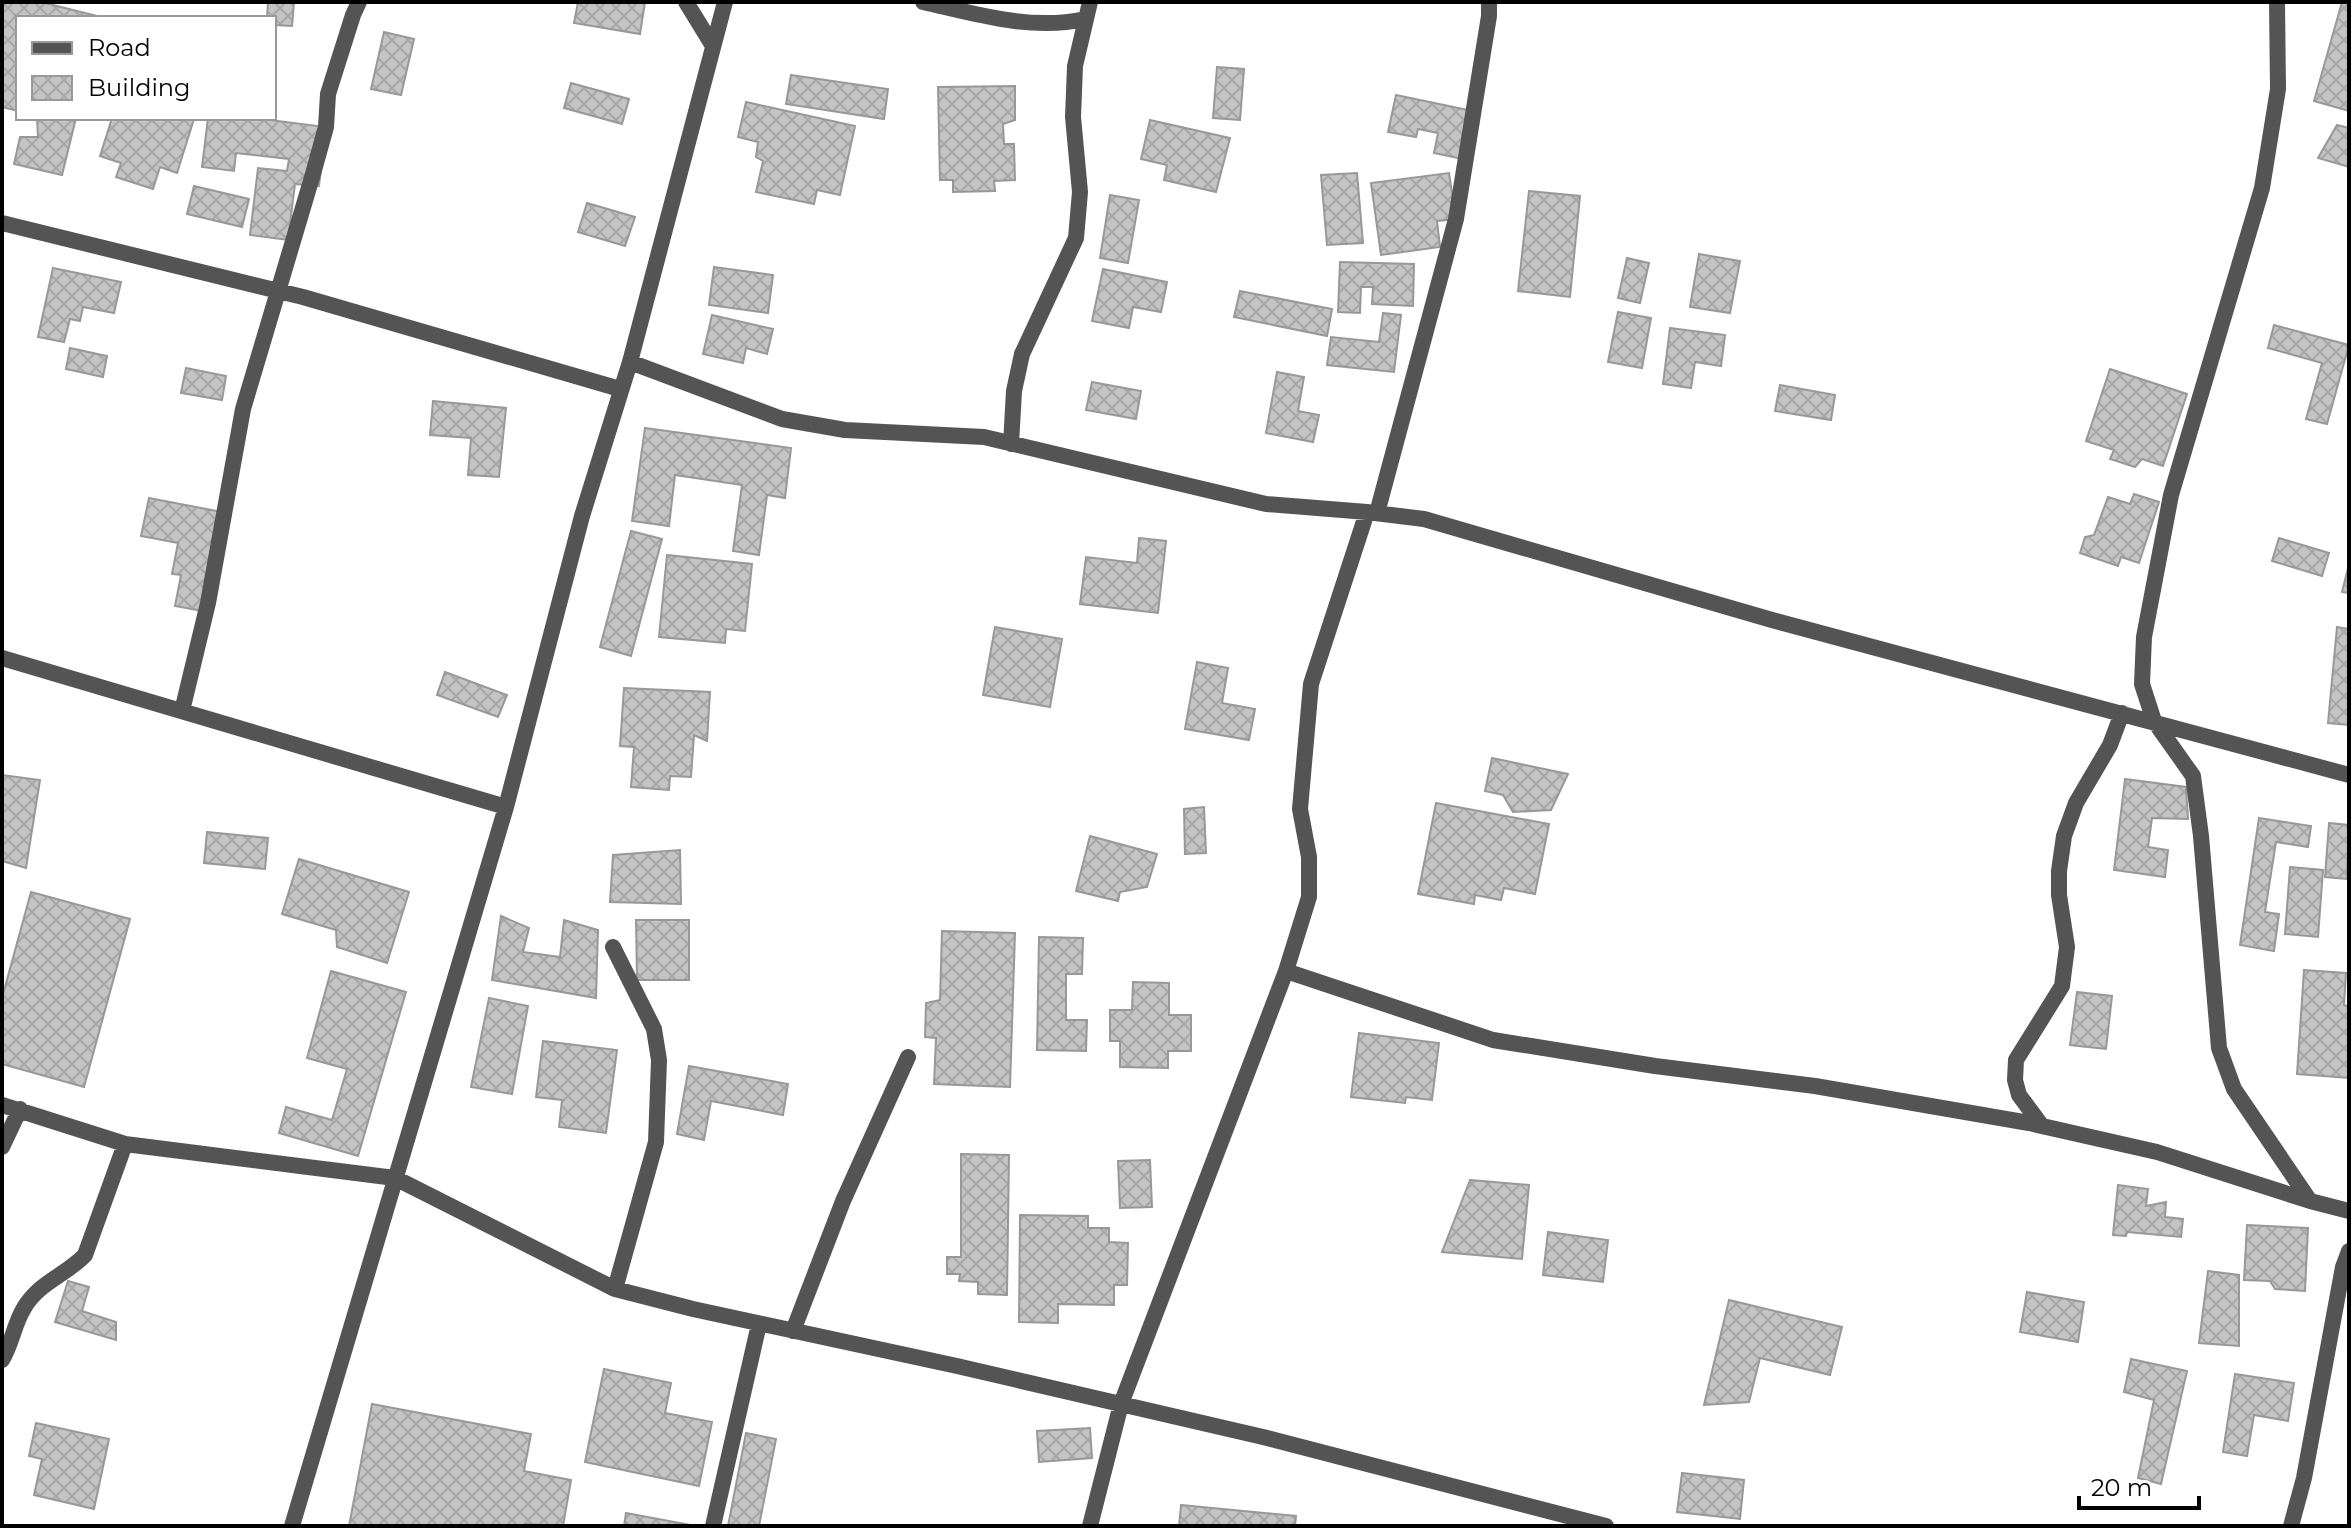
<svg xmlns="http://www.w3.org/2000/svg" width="2351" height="1528" font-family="Montserrat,sans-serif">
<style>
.building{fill:url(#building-cross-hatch);stroke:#989898;stroke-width:2}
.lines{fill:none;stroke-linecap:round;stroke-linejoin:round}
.minor{stroke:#545454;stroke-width:16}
</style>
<defs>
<pattern id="building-cross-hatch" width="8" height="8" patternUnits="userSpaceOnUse" patternTransform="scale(2)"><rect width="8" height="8" fill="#c4c4c4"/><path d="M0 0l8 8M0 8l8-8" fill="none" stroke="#a7a7a7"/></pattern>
</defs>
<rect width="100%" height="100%" fill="#fff"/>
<!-- building -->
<path class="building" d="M2 2H41L101 17 18 18V111L2 107Z
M268 2H294L292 26 274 25V18H267Z
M578 2H645L640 34 574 23Z
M2342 2H2349V111L2314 101Z
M384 32 414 39 401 95 371 89Z
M1217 67 1244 69 1240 120 1213 118Z
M791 75 888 89 884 119 786 104Z
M571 83 629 99 622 124 564 108Z
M1015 86V120L1003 124 1004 144H1014L1015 180 994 181 995 191 953 192V180H940L938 87Z
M1396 95 1473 111 1463 159 1434 153 1438 133 1418 129 1416 137 1388 132Z
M746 102 855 126 840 195 817 190 814 204 756 192 763 161 756 157 758 142 738 137Z
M37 118H76L62 175 14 164 20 137H38Z
M112 118 194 119 177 173 160 167 153 189 116 177 121 163 100 156Z
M208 118H254L326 127 319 186 295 184 288 240 250 235 258 168 287 171 289 159 236 153 234 171 202 167Z
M1150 120 1230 138 1216 192 1164 180 1167 165 1141 159Z
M2337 125 2349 128V167L2318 158Z
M1357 173 1363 243 1327 245 1321 175Z
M1449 173 1456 219 1437 221 1440 247 1381 255 1371 183Z
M194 186 249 199 242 227 187 214Z
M1529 191 1580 196 1570 297 1518 291Z
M1110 195 1139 200 1128 263 1100 258Z
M587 203 635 217 625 246 578 232Z
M1699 254 1740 261 1730 313 1690 307Z
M1627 258 1649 263 1640 303 1618 298Z
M1340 262 1414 264 1413 306 1372 304 1373 287H1361L1360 313 1338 312Z
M714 267 773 275 768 313 709 305Z
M53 268 121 282 114 313 83 307 80 321 70 319 64 342 38 337Z
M1103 269 1167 282 1161 312 1133 307 1129 328 1092 321Z
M1240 291 1332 309 1327 336 1234 317Z
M1618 312 1651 318 1642 368 1608 362Z
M1383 313 1401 315 1394 372 1327 365 1331 337 1379 342Z
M712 315 773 329 767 354 746 348 743 363 703 354Z
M2274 325 2349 345 2327 424 2306 419 2322 363 2268 348Z
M1670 328 1725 335 1721 366 1695 362 1691 388 1663 384Z
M70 348 107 356 103 377 66 369Z
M186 368 226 376 222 400 181 393Z
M2110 369 2187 394 2163 466 2142 459 2135 467 2110 459 2114 450 2086 441Z
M1277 372 1304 377 1298 411 1319 415 1313 442 1266 433Z
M1092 382 1141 391 1136 419 1086 410Z
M1780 385 1835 395 1831 420 1775 411Z
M433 401 506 408 499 477 468 475 471 438 430 435Z
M645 428 791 448 785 498 767 495 759 555 733 551 742 485 675 475 669 526 632 521Z
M2134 494 2159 502 2139 563 2121 557 2118 566 2080 553 2085 537 2094 535 2108 497 2130 504Z
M149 498 222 512 203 611 175 606 181 575 172 574 178 543 141 536Z
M631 531 662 539 631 656 600 647Z
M1139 538 1166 541 1158 613 1080 604 1086 557 1137 563Z
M2279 538 2329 553 2322 576 2272 561Z
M667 555 752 564 745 631 726 629 725 643 659 637Z
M2349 564V593L2342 592Z
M995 627 1062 639 1050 707 983 695Z
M2337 627 2349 629V725L2328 723Z
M1197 662 1228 668 1222 703 1255 709 1249 740 1185 729Z
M445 672 507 695 498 717 437 695Z
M624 688 710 692 707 741 694 735 691 777 670 776 669 790 631 787 634 747 620 746Z
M1492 758 1568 774 1551 810 1513 812 1503 795 1485 791Z
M2 775 40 780 26 868 2 861Z
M2125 779 2186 787 2188 819 2152 818 2148 847 2168 850 2165 877 2114 870Z
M1436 803 1549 824 1535 894 1504 888 1501 900 1475 895 1474 904 1418 894Z
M1204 807 1206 853 1185 854 1184 809Z
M2259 818 2311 826 2308 847 2276 842 2265 912 2279 914 2274 951 2240 945Z
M2329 823 2349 825 2347 879 2325 877Z
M207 832 268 838 265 869 204 863Z
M1090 836 1157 854 1147 887 1120 892 1118 901 1076 891Z
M680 850 681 904 610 902 613 855Z
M299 859 409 892 387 963 337 947 336 930 282 914Z
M2290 867 2323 870 2318 937 2285 934Z
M31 892 130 919 84 1087 2 1064V998Z
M501 916 529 928 523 952 560 957 564 920 598 930 596 998 492 980Z
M636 920H689V980H637Z
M942 931 1015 933 1010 1087 934 1084 936 1038 925 1037 926 1003 940 1000Z
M1039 937 1083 938 1082 974H1066V1020H1087L1086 1051 1037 1050Z
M2304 970 2346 973 2344 1005 2349 1007V1078L2297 1074Z
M331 971 406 992 358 1156 279 1133 286 1107 332 1120 347 1069 307 1058Z
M1133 982 1169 983V1015H1191V1051H1168V1068L1120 1067V1041H1110V1010H1132Z
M2077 992 2112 996 2106 1049 2070 1045Z
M489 998 528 1006 512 1094 471 1087Z
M1359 1033 1439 1043 1432 1100 1406 1097 1405 1103 1351 1097Z
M543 1041 617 1050 606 1133 559 1127 562 1100 536 1097Z
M689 1066 788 1084 783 1115 711 1101 704 1140 677 1134Z
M961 1154 1009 1155 1007 1295 978 1294V1282L959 1281 960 1274H947V1257H961Z
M1150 1160 1152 1207 1120 1208 1118 1161Z
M1470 1180 1529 1185 1522 1259 1442 1252Z
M2118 1185 2148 1189 2146 1206 2166 1202 2165 1217 2183 1219 2181 1237 2127 1232 2126 1236 2113 1235Z
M1020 1215 1088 1216V1228H1109V1242L1128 1243 1127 1285H1114V1305L1058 1304V1323L1019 1322Z
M2247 1225 2308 1228 2305 1291 2275 1289 2270 1281 2244 1280Z
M1548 1232 1608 1240 1603 1282 1543 1275Z
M2208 1271 2239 1275V1346L2199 1343Z
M68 1281 89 1287 82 1311 116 1322V1340L55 1322Z
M2027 1292 2084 1302 2078 1342 2020 1332Z
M1729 1300 1842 1327 1830 1375 1760 1358 1749 1402 1704 1405Z
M2131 1359 2187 1371 2161 1484 2138 1478 2154 1400 2124 1392Z
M604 1369 671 1383 665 1413 712 1422 699 1486 585 1462Z
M2235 1374 2294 1383 2288 1421 2254 1415 2247 1456 2223 1452Z
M372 1404 531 1434 524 1471 571 1480 563 1526 526 1524 525 1526H349Z
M36 1423 109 1439 94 1509 34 1495 42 1459 29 1456Z
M1090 1428 1092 1458 1039 1462 1037 1431Z
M746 1433 776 1439 759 1526H728Z
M1682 1473 1744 1480 1740 1519 1677 1512Z
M1181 1505 1296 1516 1295 1526H1179Z
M626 1513 691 1525V1526H624Z"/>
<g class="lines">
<!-- minor -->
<path class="minor" d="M686 2 713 46
M923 2C976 14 1031 31 1085 19
M2277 2 2278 89 2262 188 2171 495 2144 637 2142 684 2154 721 2193 776 2201 836 2219 1048 2234 1089 2310 1201
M2 223 303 297 620 389
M630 362 782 419 845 430 984 437 1266 504 1367 512 1424 519 1772 620 2349 775
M1011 444 1014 391 1022 354 1076 238 1080 192 1073 117 1075 66 1090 2
M1377 513 1456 219 1489 16V2
M2 658 506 807
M182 711 208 603 243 409 313 174 326 127 328 94 353 15 359 2
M613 947 654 1029 659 1060 656 1142 615 1289
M1286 971 1493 1040 1655 1066 1815 1086 2029 1123 2157 1152 2310 1201 2349 1211
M2 1105 125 1144 395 1178 615 1289 693 1309 957 1366 1263 1437 1606 1526
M2042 1126 2019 1095 2015 1080 2016 1060 2062 986 2067 947 2059 895V871L2064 836 2076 803 2110 745 2122 713
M2 1147 20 1109
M793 1331 843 1201 908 1057
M2 1360C12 1344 14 1324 24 1308 38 1283 66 1275 85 1255L125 1144
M292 1526 506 807 582 516 630 362 725 2
M713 1526 759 1324
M1090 1526 1121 1404 1286 971 1309 897V857L1300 809 1311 684 1367 512
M2291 1526 2304 1478 2343 1267 2349 1251"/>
</g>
<!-- border -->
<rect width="2351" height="1528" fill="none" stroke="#000000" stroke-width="8"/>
<!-- legend -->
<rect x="16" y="16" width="260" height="104" fill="#ffffff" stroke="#999999" stroke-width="2"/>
<rect x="32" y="42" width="40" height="12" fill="#545454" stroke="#999999" stroke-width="2"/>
<text x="88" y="56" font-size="24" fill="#000000">Road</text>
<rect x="32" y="76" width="40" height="24" fill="url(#building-cross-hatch)" stroke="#999999" stroke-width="2"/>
<text x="88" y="96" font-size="24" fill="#000000">Building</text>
<!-- scale -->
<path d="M2079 1496v12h120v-12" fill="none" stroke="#000000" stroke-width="4"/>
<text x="2091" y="1496" font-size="24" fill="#000000" stroke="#ffffff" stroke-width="6" paint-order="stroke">20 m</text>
</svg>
